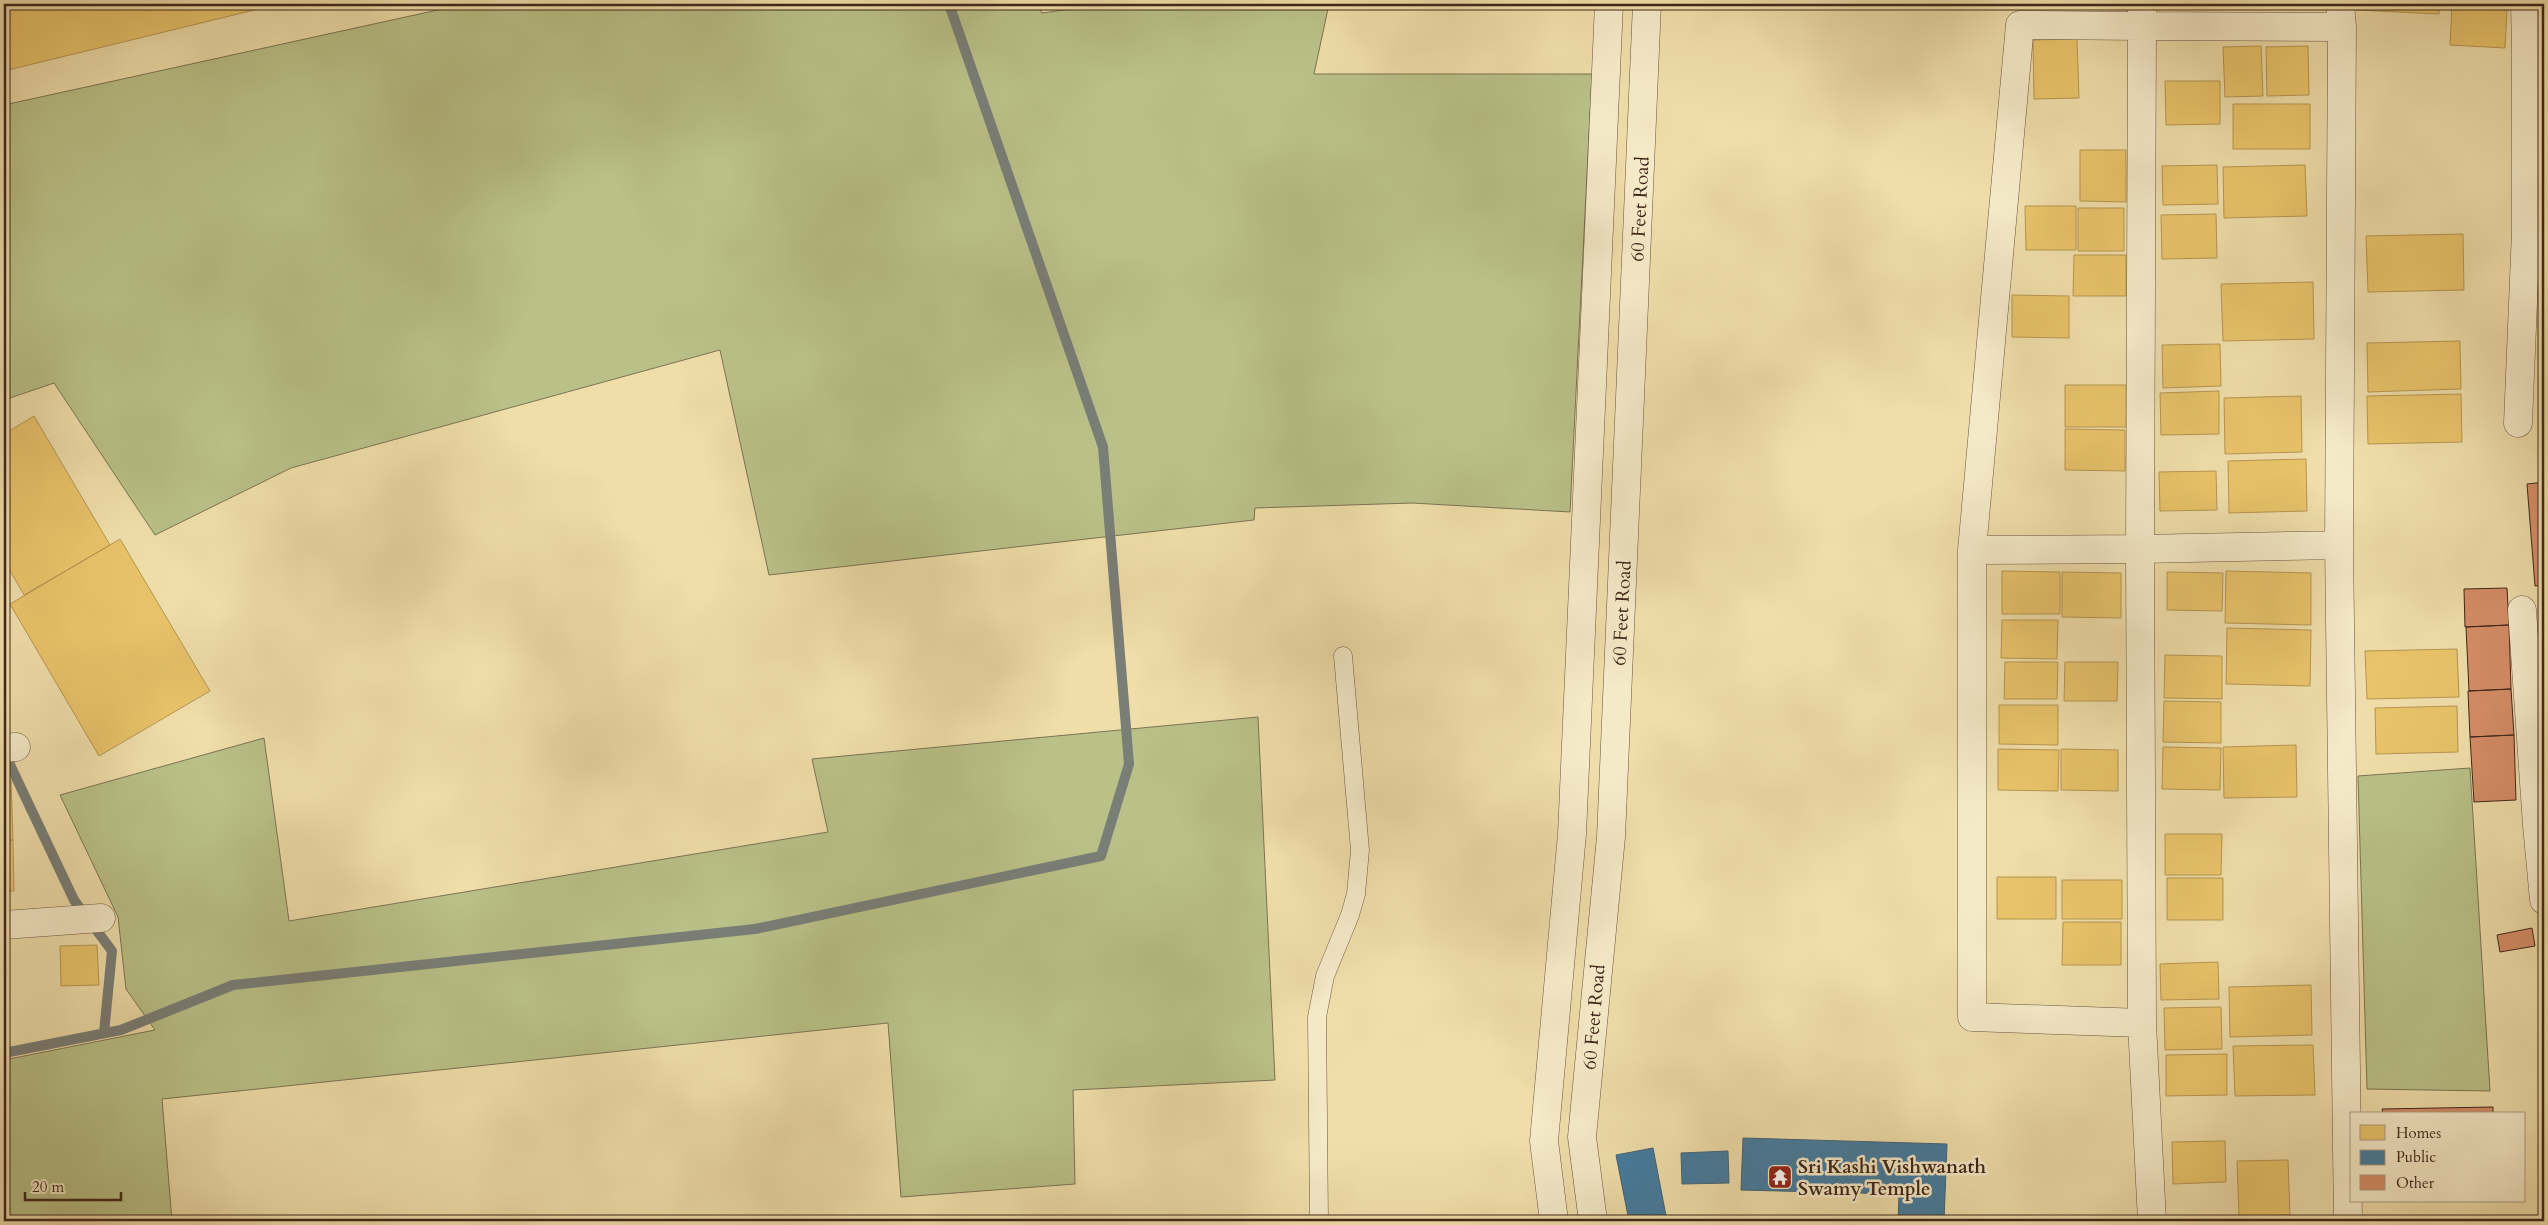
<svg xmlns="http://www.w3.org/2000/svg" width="2548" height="1225" font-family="Cardo,serif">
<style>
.green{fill:#b9c188;stroke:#7c7452}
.homes{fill:#e9c46a;stroke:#b69552}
.public{fill:#457b9d;stroke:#436276}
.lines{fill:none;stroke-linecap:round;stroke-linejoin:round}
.stream{stroke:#797e77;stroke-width:10}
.building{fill:#d58d67;stroke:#3f261b}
.service-casing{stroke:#6b543f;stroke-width:19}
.minor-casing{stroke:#6b543f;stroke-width:29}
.tertiary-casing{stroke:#6b543f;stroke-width:29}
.service{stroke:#f5eac8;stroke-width:18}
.minor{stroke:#f5eac8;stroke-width:28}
.tertiary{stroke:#f5eac8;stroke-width:28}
.labels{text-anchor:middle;stroke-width:5;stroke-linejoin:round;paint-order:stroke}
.street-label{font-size:19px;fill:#3f261b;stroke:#f5eac8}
.poi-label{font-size:19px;font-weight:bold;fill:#3f261b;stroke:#f5eac8;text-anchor:start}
</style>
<rect width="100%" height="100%" fill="#efdeaa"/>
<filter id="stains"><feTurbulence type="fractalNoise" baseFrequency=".004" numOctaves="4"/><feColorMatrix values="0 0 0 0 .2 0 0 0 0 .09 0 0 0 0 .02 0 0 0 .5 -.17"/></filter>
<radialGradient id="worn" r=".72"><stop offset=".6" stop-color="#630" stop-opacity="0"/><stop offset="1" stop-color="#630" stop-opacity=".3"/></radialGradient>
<!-- green -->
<path class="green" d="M465 4H1038L1042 13 1108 4H1329L1314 74H1592L1570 512 1412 503 1255 508 1254 520 769 575 720 350 291 468 155 535 54 383 4 400V105Z
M1258 717 1275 1080 1073 1090 1075 1184 901 1197 888 1023 162 1099 172 1221H4V1060L155 1030 126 989 118 917 60 795 264 738 289 921 828 832 812 759Z
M2470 768 2490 1091 2367 1089 2358 776Z"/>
<!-- homes -->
<path class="homes" d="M4 4H279L4 71Z
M2356 4H2439V14L2356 10Z
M2452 6 2507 10 2505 48 2450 45Z
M2077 39 2079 98 2034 99 2033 40Z
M2261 46 2263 96 2225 97 2223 47Z
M2308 46 2309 95 2267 96 2266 47Z
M2165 81H2220V124L2166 125Z
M2233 104H2310V149H2233Z
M2080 150H2126V202L2080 201Z
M2217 165 2218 204 2163 205 2162 166Z
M2305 165 2307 216 2224 218 2223 167Z
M2025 206H2076V250H2026Z
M2078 208H2124V251H2078Z
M2216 214 2217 258 2162 259 2161 215Z
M2463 234 2464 290 2368 292 2366 236Z
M2074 255H2126V296H2073Z
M2313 282 2314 339 2223 341 2221 284Z
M2012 295 2069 296V338L2012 337Z
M2460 341 2461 389 2368 392 2367 343Z
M2220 344 2221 386 2163 388 2162 345Z
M2065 385H2126V427H2065Z
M2219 391V434L2161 435 2160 393Z
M2461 394 2462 442 2368 444 2367 396Z
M2301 396 2302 452 2225 454 2224 398Z
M34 416 110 545 24 595 4 560V434Z
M2065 429 2125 430V471L2065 470Z
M2306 459 2307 511 2229 513 2228 461Z
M2216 471 2217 510 2160 511 2159 472Z
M120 539 210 691 99 756 10 604Z
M2002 571 2060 572V614H2002Z
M2226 571 2311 573V625L2225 623Z
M2062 572 2121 573V618L2062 617Z
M2167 572 2223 573 2222 611 2167 610Z
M2002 620H2058L2057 659 2001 658Z
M2227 628 2311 630 2310 686 2226 684Z
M2457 649 2459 697 2367 699 2365 651Z
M2165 655 2222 656V699L2164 698Z
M2005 662H2058L2057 699H2004Z
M2065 662H2118L2117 701H2064Z
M2164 701 2221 702V743L2163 742Z
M1999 705H2058V745L1999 744Z
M2457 706 2458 752 2376 754 2375 708Z
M2296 745 2297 797 2224 798 2223 747Z
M2163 747 2221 748 2220 790 2162 789Z
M1998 749 2059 750 2058 791 1998 790Z
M2061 749 2118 750V791L2061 790Z
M4 780H11L13 840H4Z
M2165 834H2222L2221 875H2165Z
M4 840H13L14 891H4Z
M1997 877H2056V919H1997Z
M2167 878H2223V920H2167Z
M2062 880H2122V919H2062Z
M2063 922H2121V965H2062Z
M97 945 99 985 61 986 60 946Z
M2218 962 2219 999 2161 1000 2160 964Z
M2311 985 2312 1035 2230 1037 2229 987Z
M2221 1007 2222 1049 2165 1050 2164 1008Z
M2313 1045 2315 1095 2235 1096 2233 1046Z
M2227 1054V1095L2166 1096V1055Z
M2225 1141 2226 1182 2173 1184 2172 1142Z
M2288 1160 2290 1215 2239 1216 2237 1161Z"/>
<!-- public -->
<path class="public" d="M1743 1138 1947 1144 1944 1221H1898L1899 1194 1741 1190Z
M1653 1148 1667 1221H1629L1616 1155Z
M1728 1151 1729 1183 1682 1184 1681 1153Z"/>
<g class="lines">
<!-- stream -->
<path class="stream" d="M4 752 74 900 112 951 104 1033
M4 1053 121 1030 233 985 755 929 1101 856 1129 764 1103 447 949 4"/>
</g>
<!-- building -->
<path class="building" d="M2544 482V585L2535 586 2527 484Z
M2507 588 2509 625 2465 627 2464 589Z
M2509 625 2511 689 2469 691 2466 627Z
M2511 689 2514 735 2470 737 2468 691Z
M2514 735 2516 800 2474 802 2470 737Z
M2532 928 2535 946 2500 952 2497 935Z
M2493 1107V1114H2383L2382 1109Z"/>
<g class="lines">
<defs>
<path id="service" d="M1319 1221 1317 1017 1325 976 1350 915 1356 894 1360 850 1343 656"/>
<path id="minor" d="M2142 4V26L2342 27
M2340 4 2342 27 2339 545 2348 1221
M2525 4 2526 49 2544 50
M2518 423 2526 231V49
M1972 550 2020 25 2142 26 2140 549 1972 550V1017L2142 1023
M2522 610 2537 825 2544 900
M4 748 16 747
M4 925 101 918
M2152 1221 2142 1023 2140 549 2339 545"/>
<path id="tertiary" d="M1554 1221 1544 1141 1572 834 1609 4
M1593 1221 1582 1137 1611 837 1647 4"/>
</defs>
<!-- service casing -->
<use href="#service" class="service-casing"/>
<!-- minor casing -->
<use href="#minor" class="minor-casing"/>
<!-- tertiary casing -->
<use href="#tertiary" class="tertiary-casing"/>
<!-- service -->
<use href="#service" class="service"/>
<!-- minor -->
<use href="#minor" class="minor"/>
<!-- tertiary -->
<use href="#tertiary" class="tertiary"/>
</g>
<!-- icons -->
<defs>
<symbol id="temple-square" viewBox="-11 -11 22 22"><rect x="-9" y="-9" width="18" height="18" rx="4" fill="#8f2418" stroke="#f5eac8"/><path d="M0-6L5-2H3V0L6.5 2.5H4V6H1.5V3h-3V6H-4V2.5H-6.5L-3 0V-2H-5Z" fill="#fff"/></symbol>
</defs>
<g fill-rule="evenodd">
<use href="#temple-square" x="1766" y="1163" width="28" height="28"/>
</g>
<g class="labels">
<!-- street labels -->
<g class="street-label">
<text transform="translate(1639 209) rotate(-87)" y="7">60 Feet Road</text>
<text transform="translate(1621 613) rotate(-87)" y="7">60 Feet Road</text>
<text transform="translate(1593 1017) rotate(-85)" y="7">60 Feet Road</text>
</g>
<!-- poi labels -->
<g class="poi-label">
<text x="1798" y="1173">Sri Kashi Vishwanath<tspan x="1798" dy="22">Swamy Temple</tspan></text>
</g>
</g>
<!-- margin -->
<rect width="2548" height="1225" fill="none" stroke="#efdeaa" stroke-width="20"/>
<rect x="5" y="5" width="2538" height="1215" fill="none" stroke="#3f261b" stroke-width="2.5"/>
<rect x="10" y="10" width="2528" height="1205" fill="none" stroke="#3f261b"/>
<!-- legend -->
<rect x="2350" y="1112" width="175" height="90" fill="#f5eac8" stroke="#ac9c83"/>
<rect x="2360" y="1125" width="25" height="15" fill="#e9c46a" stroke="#ac9c83"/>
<text x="2396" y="1138" font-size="15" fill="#3f261b">Homes</text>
<rect x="2360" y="1150" width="25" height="15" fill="#457b9d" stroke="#ac9c83"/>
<text x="2396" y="1162" font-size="15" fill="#3f261b">Public</text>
<rect x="2360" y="1175" width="25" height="15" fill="#d58d67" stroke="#ac9c83"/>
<text x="2396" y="1188" font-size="15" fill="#3f261b">Other</text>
<!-- scale -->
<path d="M25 1192v8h96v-8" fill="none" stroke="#3f261b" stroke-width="2.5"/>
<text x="32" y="1192" font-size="15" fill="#3f261b" stroke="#f5eac8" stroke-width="4" paint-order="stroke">20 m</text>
<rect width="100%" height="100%" filter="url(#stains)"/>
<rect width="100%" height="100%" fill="url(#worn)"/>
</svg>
